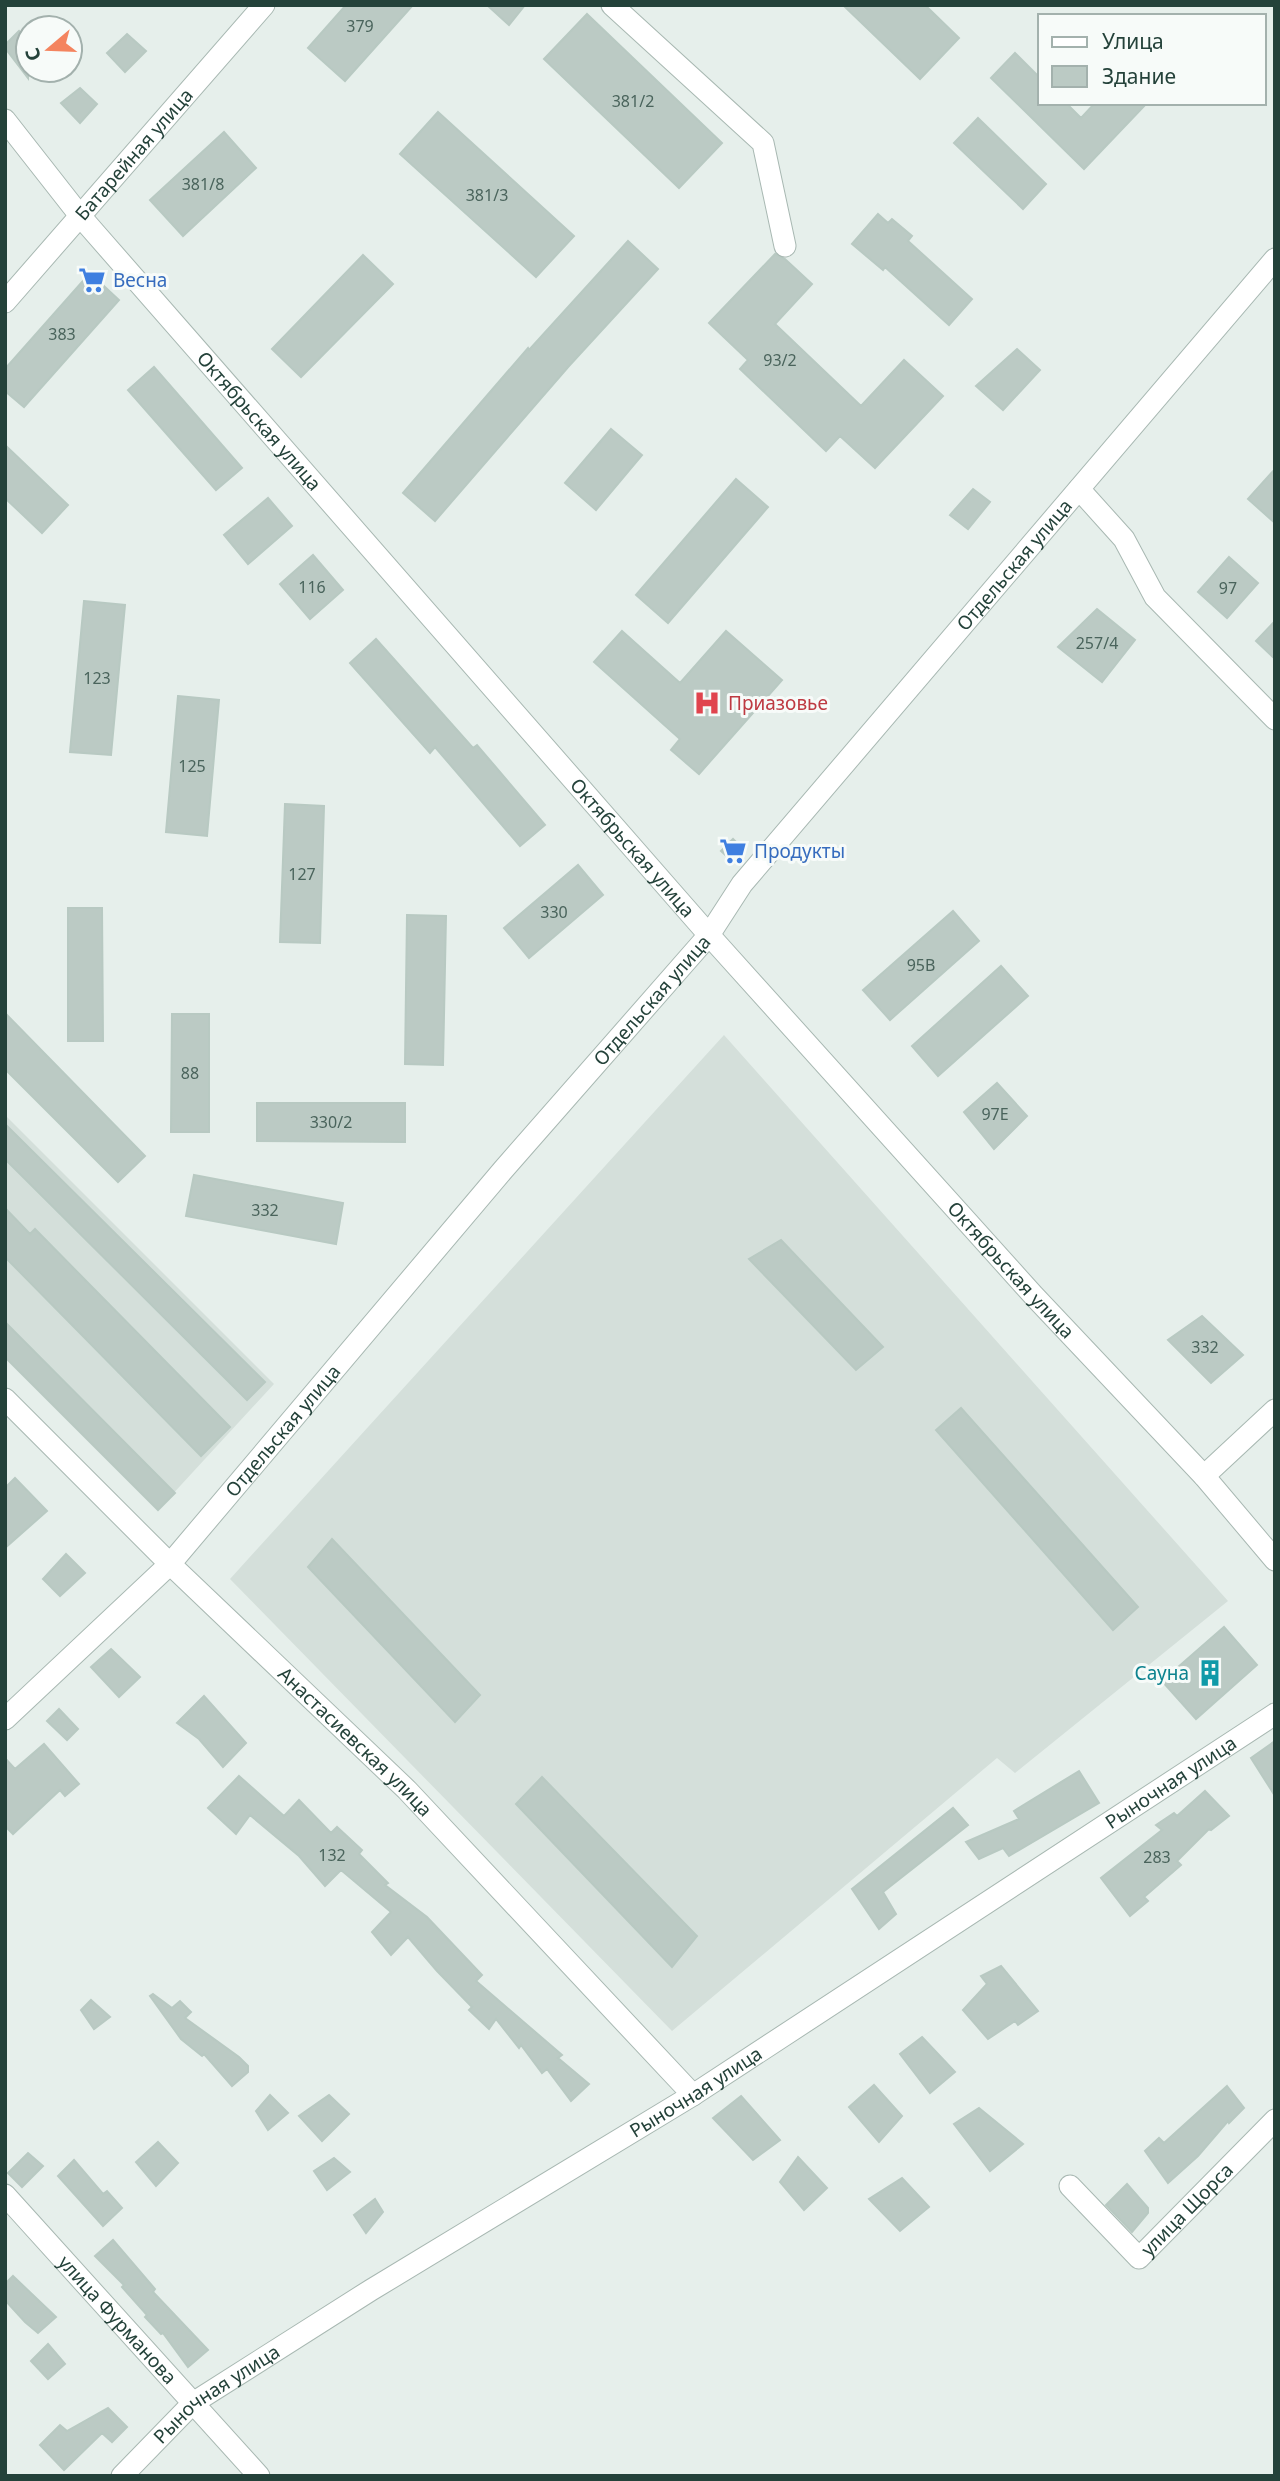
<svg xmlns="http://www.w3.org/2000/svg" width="1280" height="2481" font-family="'Noto Sans',sans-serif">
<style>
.built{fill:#d4dfda}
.building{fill:#bbcac4;stroke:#b8c9c2;stroke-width:2}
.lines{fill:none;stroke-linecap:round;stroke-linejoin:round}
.minor-casing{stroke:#a8b8b2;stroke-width:23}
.minor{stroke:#fff;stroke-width:21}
.labels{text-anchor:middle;stroke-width:6;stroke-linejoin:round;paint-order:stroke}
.number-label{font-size:16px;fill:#4a645c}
.street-label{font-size:19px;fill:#24423a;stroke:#f7fbf9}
.shop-label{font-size:19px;fill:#366cbe;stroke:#f7fbf9;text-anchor:start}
.health-label{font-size:19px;fill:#be3a42;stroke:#f7fbf9;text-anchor:start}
.culture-label{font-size:19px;fill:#0d838f;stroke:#f7fbf9;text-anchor:end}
</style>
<rect width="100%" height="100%" fill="#e6efeb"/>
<!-- built -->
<path class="built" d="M724 1035 1228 1601 1015 1773 997 1758 672 2031 230 1579Z
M5 1115 274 1384 158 1510 5 1357Z"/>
<!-- building -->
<path class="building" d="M346 5H413L345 81 308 48Z
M487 5H525L509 25Z
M843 5H925L959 38 920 79Z
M587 14 722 143 679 188 544 59Z
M19 31 28 41V78L5 48V45Z
M127 34 146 51 125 72 107 53Z
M1015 53 1040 78V103H1066L1081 118 1095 103H1147L1084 169 991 78Z
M80 88 97 104 80 123 61 103Z
M438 112 574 236 536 277 400 154Z
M978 118 1046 184 1023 209 954 143Z
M224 132 256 168 183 236 150 200Z
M878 214 888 223 892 219 912 236 908 241 972 299 949 325 885 267 883 270 852 244Z
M628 241 658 269 569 366 435 521 403 493 528 348 529 350Z
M775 254 785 259 812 284 775 324 861 406 904 360 943 396 875 468 840 436 826 451 740 369 748 360 709 323Z
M363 255 393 284 301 377 272 349Z
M90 273 119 300 24 407 5 391V369Z
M1017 349 1040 370 1003 410 976 386Z
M154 367 242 468 216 490 128 390Z
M611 429 642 455 596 510 565 483Z
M5 445 68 505 42 533 5 498Z
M1275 469V523L1248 499Z
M736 479 768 507 668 623 636 595Z
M973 489 990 502 968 529 950 515Z
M268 498 292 526 248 564 224 535Z
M313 555 343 590 310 619 280 584Z
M1229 557 1258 583 1227 618 1198 592Z
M84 601 125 605 111 755 70 752Z
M1097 609 1135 640 1102 682 1058 647Z
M1275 621V659L1256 641Z
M622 631 680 683 726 631 782 680 699 774 671 750 680 739 594 662Z
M376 639 473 748 477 745 545 825 520 846 435 747 430 753 350 663Z
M178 696 219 700 207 836 166 832Z
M285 804 324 806 320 943 280 942Z
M733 839 744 850 733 862 721 851Z
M578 865 603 895 529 958 504 928Z
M68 908H102L103 1041H68Z
M953 911 979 941 890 1020 863 990Z
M407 915 446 916 443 1065 405 1064Z
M1001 966 1028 996 938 1076 912 1046Z
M5 1013 145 1156 118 1182 5 1069Z
M172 1014H209V1132H171Z
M997 1083 1027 1116 994 1149 964 1112Z
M257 1103H405V1142L257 1141Z
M5 1124 265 1382 247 1400 5 1159Z
M194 1175 343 1203 336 1244 186 1216Z
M5 1208 30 1234 35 1229 230 1427 201 1456 5 1257Z
M781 1240 883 1347 856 1370 749 1259Z
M1202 1316 1243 1355 1211 1383 1168 1340Z
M5 1322 175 1493 158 1510 5 1357Z
M961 1408 1138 1607 1113 1630 936 1430Z
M15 1478 47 1511 5 1548V1488Z
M332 1539 480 1695 455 1722 308 1567Z
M66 1554 85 1573 60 1596 43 1579Z
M1224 1627 1257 1665 1196 1719 1162 1681Z
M111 1649 140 1677 119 1697 91 1667Z
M204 1696 246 1743 223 1767 199 1739 177 1723Z
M59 1709 78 1729 67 1740 47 1721Z
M1275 1741V1796L1251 1758Z
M44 1744 79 1784 65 1796 60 1790 13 1834 5 1826V1758L15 1769Z
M1079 1771 1099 1803 1009 1856 1003 1848 979 1859 966 1842 1019 1819 1014 1811Z
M239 1776 284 1816 299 1800 331 1833 337 1827 362 1850 359 1854 388 1883 385 1885 427 1917 482 1975 476 1981 562 2055 558 2058 589 2084 571 2101 547 2069 542 2073 521 2045 519 2048 496 2019 489 2029 469 2010 472 2007 437 1971 408 1937 391 1955 372 1932 391 1912 341 1870 325 1886 299 1856 250 1815 236 1834 208 1808Z
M542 1777 697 1936 672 1967 516 1804Z
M1205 1791 1229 1816 1211 1830 1209 1829 1177 1861 1181 1865 1144 1897 1148 1901 1130 1916 1101 1878 1162 1830 1156 1825 1174 1813 1177 1816Z
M953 1808 968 1825 883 1892 896 1914 879 1929 852 1889Z
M1001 1966 1038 2011 1018 2025 1015 2021 988 2039 963 2010 987 1984 981 1976Z
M153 1994 172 2008 180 2001 191 2012 185 2018 239 2057 248 2066V2072L232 2086 204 2054 202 2056 181 2039 150 1996Z
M91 2000 110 2017 94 2029 81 2010Z
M922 2037 955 2072 930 2093 900 2054Z
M874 2085 902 2116 879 2142 849 2107Z
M1227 2086 1244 2108 1229 2123 1228 2121 1198 2156 1168 2183 1145 2151 1159 2138 1164 2143Z
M270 2095 288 2113 268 2130 256 2111Z
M329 2095 349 2114 322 2141 299 2116Z
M741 2096 780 2140 753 2160 713 2118Z
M979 2108 1023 2144 990 2171 954 2124Z
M158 2142 178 2163 156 2186 136 2162Z
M28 2153 43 2166 22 2187 8 2173Z
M798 2157 827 2188 804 2210 780 2182Z
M334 2158 350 2172 327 2190 314 2171Z
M74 2160 103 2194 107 2191 122 2208 103 2226 58 2176Z
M902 2178 929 2207 900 2231 869 2199Z
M1127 2184 1148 2208V2213L1132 2232 1106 2205Z
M375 2199 383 2212 366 2233 354 2215Z
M113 2240 155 2289 153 2292 208 2350 188 2367 163 2333 161 2334 145 2317 147 2315 122 2287 124 2285 95 2256Z
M13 2276 56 2317 38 2333 25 2322 5 2300V2284Z
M48 2344 65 2364 48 2379 31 2361Z
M108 2408 127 2427 112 2442 102 2433 64 2470 40 2445 60 2425 67 2431Z"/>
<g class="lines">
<defs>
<g id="minor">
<path d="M612 5 763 143 785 246"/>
<path id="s1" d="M5 120 81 217 709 935 1034 1296 1204 1476 1275 1560"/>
<path id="s2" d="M5 302 264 5"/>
<path d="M1079 489 1124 539 1155 597 1275 719"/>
<path id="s3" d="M5 1399 170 1564 407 1790 693 2095"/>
<path d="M1204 1476 1275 1410"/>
<path id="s4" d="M5 1719 170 1564 503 1170 709 935 742 884 1275 259"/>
<path id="s5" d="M1070 2186 1139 2258 1275 2120"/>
<path id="s6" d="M5 2195 259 2476"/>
<path id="s7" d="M122 2476 193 2403 371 2290 693 2095 1275 1714"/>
</g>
</defs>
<!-- minor casing -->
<use href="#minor" class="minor-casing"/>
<!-- minor -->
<use href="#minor" class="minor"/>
</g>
<!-- icons -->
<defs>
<symbol id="supermarket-bare" viewBox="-9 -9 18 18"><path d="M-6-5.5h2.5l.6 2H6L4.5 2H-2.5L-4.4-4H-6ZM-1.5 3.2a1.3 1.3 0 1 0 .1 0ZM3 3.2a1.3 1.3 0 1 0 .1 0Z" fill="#3f7fe0" stroke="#f7fbf9" stroke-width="2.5" paint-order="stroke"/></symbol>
<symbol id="hospital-bare" viewBox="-9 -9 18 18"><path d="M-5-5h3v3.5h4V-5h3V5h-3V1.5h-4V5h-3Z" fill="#e0444e" stroke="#f7fbf9" stroke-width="2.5" paint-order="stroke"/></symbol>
<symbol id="building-bare" viewBox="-9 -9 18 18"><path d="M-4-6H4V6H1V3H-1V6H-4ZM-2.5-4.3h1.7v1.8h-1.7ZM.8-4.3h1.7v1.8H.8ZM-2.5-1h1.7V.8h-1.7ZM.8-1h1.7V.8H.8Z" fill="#0f9aa8" stroke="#f7fbf9" stroke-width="2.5" paint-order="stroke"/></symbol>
</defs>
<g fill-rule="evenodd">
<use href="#supermarket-bare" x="73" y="261" width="38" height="38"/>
<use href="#hospital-bare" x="688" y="684" width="38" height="38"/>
<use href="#supermarket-bare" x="714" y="832" width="38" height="38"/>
<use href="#building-bare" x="1191" y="1654" width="38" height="38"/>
</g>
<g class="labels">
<!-- number labels -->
<g class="number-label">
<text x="360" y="32">379</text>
<text x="633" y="107">381/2</text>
<text x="203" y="190">381/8</text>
<text x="487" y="201">381/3</text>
<text x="62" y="340">383</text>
<text x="780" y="366">93/2</text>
<text x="312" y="593">116</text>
<text x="1228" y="594">97</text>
<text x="1097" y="649">257/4</text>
<text x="97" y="684">123</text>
<text x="192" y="772">125</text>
<text x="302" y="880">127</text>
<text x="554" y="918">330</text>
<text x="921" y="971">95В</text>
<text x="190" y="1079">88</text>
<text x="995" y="1120">97Е</text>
<text x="331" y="1128">330/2</text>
<text x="265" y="1216">332</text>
<text x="1205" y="1353">332</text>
<text x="332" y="1861">132</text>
<text x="1157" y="1863">283</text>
</g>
<!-- street labels -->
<g class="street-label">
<text dy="7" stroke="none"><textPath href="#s2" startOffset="196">Батарейная улица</textPath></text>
<text dy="7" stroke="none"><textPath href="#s1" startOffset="394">Октябрьская улица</textPath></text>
<text dy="7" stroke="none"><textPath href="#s4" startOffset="1535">Отдельская улица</textPath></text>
<text dy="7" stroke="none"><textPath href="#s1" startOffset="961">Октябрьская улица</textPath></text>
<text dy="7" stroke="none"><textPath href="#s4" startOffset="968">Отдельская улица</textPath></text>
<text dy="7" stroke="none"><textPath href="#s1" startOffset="1528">Октябрьская улица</textPath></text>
<text dy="7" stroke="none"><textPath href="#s4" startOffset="401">Отдельская улица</textPath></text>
<text dy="7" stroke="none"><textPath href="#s3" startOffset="490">Анастасиевская улица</textPath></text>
<text dy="7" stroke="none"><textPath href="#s7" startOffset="1260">Рыночная улица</textPath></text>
<text dy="7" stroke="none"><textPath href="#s7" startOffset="693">Рыночная улица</textPath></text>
<text dy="7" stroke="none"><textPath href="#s5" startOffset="168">улица Щорса</textPath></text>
<text dy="7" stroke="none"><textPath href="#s6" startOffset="168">улица Фурманова</textPath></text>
<text dy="7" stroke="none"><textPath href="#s7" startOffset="126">Рыночная улица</textPath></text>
</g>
<!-- shop labels -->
<g class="shop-label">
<text x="113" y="287">Весна</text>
<text x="754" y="858">Продукты</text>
</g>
<!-- health labels -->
<g class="health-label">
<text x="728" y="710">Приазовье</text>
</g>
<!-- culture labels -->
<g class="culture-label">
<text x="1189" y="1680">Сауна</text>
</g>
</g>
<!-- border -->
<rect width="1280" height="2481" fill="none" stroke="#24423a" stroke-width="14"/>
<!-- legend -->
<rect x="1038" y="14" width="228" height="91" fill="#f7fbf9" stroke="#a3b1ad" stroke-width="2"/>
<rect x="1052" y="37" width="35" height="10" fill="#ffffff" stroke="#a3b1ad" stroke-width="2"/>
<text x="1102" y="49" font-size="21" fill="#24423a">Улица</text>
<rect x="1052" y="66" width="35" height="21" fill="#bbcac4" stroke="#a3b1ad" stroke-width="2"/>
<text x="1102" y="84" font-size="21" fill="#24423a">Здание</text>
<!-- north arrow -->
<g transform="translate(49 49) rotate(251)"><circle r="33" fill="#f7fbf9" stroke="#a3b1ad" stroke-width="2"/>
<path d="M0-5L12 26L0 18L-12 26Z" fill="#f4845f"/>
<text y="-10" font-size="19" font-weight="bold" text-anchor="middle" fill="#24423a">С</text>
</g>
</svg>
